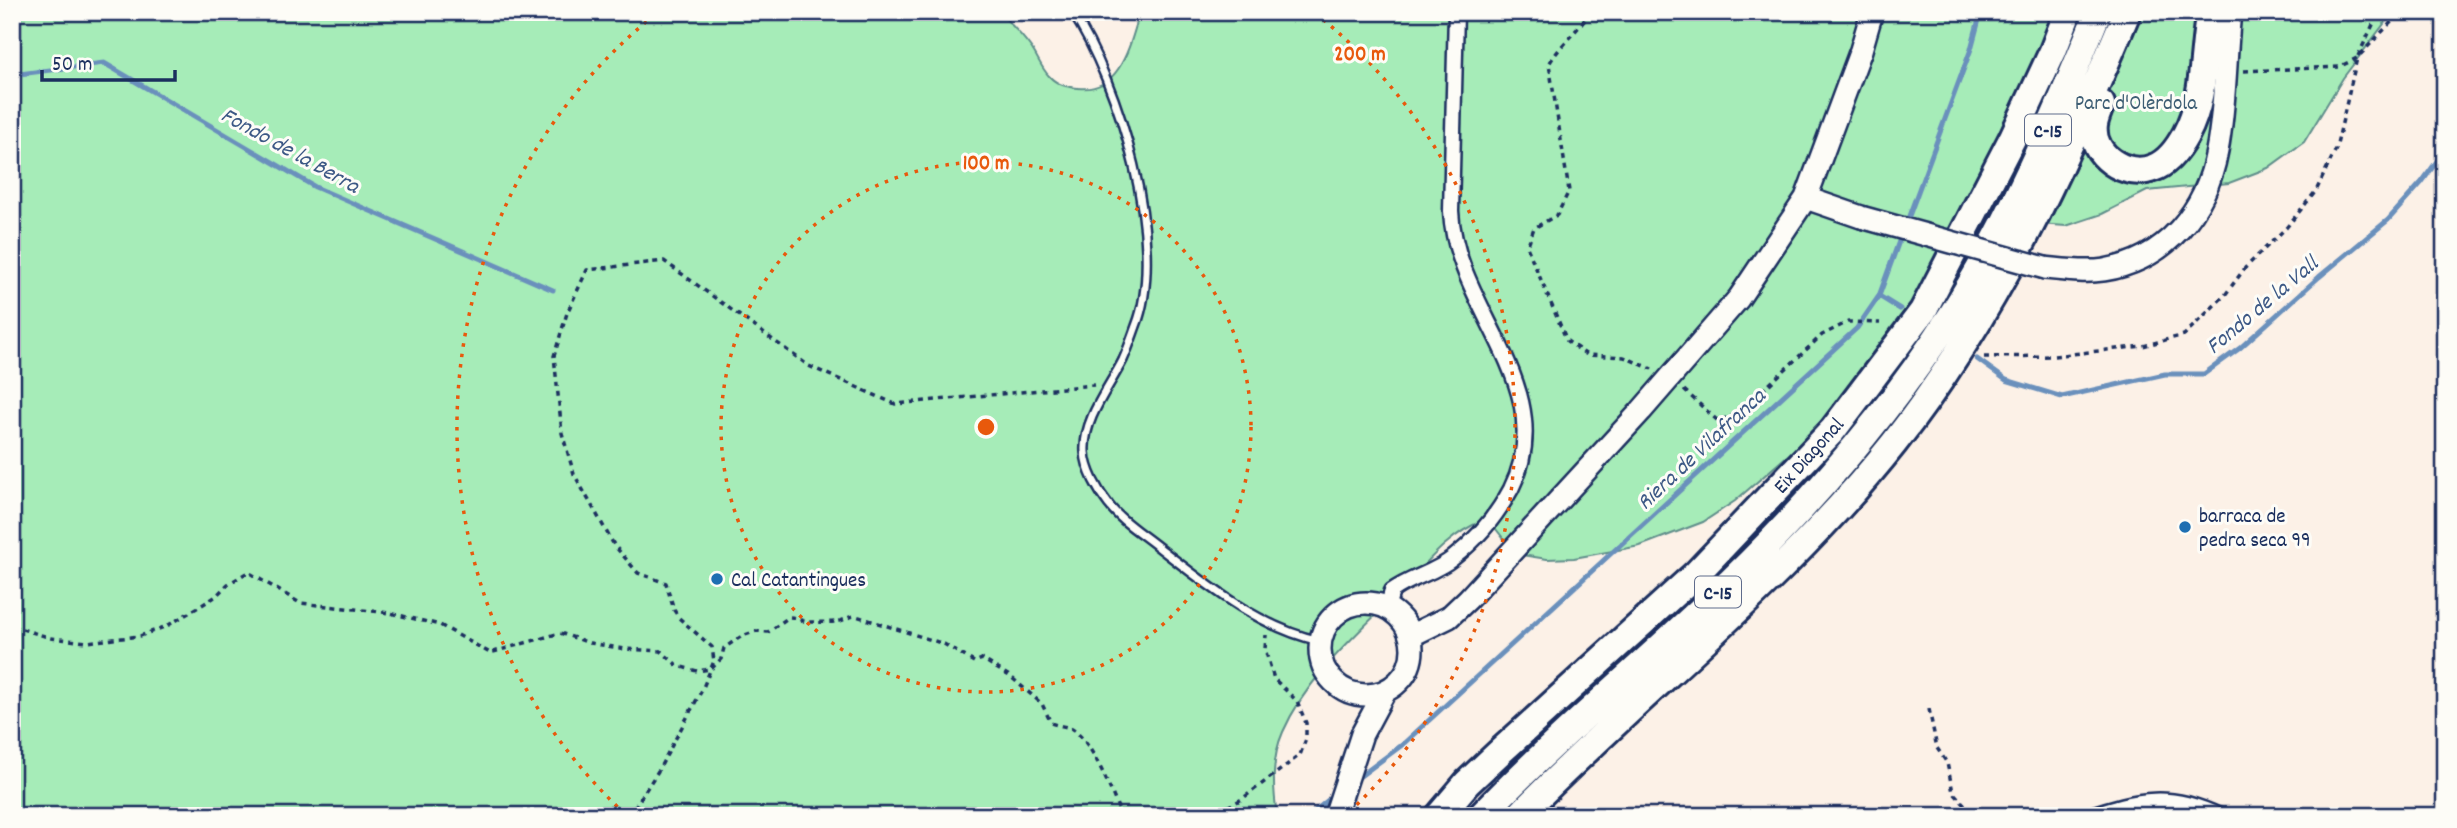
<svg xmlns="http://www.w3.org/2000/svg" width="2457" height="828" font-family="Dekko,sans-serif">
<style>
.green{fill:#a6ecb8;stroke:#608e8b;stroke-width:2}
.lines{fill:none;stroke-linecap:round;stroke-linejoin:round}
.stream{stroke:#6a90bc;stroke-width:5}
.lane-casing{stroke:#1b2f5e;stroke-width:12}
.street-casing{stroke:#1b2f5e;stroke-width:19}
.secondary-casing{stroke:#1b2f5e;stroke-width:26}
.highway-casing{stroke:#1b2f5e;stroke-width:32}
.path{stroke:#1b2f5e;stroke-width:3.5;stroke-dasharray:5 5;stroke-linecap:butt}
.lane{stroke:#fdfcf7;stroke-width:7}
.street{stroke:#fdfcf7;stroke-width:14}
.secondary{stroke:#fdfcf7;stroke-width:21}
.highway{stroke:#fdfcf7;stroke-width:26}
.secondary-bridge-casing{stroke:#1b2f5e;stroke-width:26;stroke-linecap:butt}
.secondary-bridge{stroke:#fdfcf7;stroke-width:21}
.ring{fill:none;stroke:#e8590c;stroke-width:3.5;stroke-dasharray:3.5 7}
.poi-dot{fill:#1f6fb2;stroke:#fdfcf7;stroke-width:2.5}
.labels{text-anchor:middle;stroke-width:6;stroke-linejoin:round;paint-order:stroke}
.shield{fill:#fdfcf7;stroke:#5f6c8c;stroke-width:2}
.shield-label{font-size:19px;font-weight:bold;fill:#1b2f5e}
.park-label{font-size:21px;fill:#3e5e74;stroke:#fdfcf7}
.street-label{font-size:21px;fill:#1b2f5e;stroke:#fdfcf7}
.poi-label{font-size:21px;fill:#1b2f5e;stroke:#fdfcf7;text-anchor:start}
.water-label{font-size:23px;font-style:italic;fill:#3c5885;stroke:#fdfcf7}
.centre{fill:#e8590c;stroke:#fdfcf7;stroke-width:3.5}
.ring-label{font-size:21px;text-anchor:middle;font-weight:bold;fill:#e8590c;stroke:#fdfcf7;stroke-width:6;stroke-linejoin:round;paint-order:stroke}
</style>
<rect width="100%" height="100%" fill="#fcf1e7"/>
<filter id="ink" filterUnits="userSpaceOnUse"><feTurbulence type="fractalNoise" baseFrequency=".0143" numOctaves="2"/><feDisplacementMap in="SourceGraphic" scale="14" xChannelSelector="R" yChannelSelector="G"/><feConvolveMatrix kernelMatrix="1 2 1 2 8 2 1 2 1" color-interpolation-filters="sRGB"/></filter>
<g filter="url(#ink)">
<!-- green -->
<path class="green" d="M12 12H999C1011 24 1022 35 1032 49 1038 58 1042 69 1049 76 1057 85 1067 87 1078 88 1121 93 1130 44 1140 12H2057L2006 178 1852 392 1795 449 1735 501 1703 522 1640 546 1574 558 1547 559 1522 555 1511 548 1492 524 1482 521C1448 534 1423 567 1398 593 1356 635 1307 677 1283 732 1271 759 1273 788 1277 816H12Z
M2064 12H2393L2343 78 2304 142 2268 168 2229 183 2147 191 2102 214 2066 226 2039 224 2027 182Z"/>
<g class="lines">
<!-- stream -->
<path class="stream" d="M12 75 104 63 315 187 553 290
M1906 224 1971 49 1981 12
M1879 296 1900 309
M1977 359 2006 380 2062 397 2165 374H2204L2240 348 2319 277 2388 220 2422 182 2445 150
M1355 780 1402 745 1857 328 1879 296 1902 233
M1309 816 1333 796"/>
<defs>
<path id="lane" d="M1072 12C1119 82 1168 245 1136 326 1132 337 1128 349 1123 360 1109 388 1083 419 1085 452 1086 470 1098 491 1109 505 1121 521 1141 533 1157 546 1206 584 1259 628 1320 641"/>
<path id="street" d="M1387 608 1392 591C1411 577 1435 573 1453 558 1476 540 1497 515 1511 489 1562 388 1455 309 1451 211L1456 12
M2088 816C2139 799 2169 792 2219 816"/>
<path id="secondary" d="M1806 198 1861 217
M2045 268C2065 270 2085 273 2104 270 2166 260 2206 211 2217 151 2226 105 2225 58 2230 12
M1320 649a46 46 0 1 1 92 0a46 46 0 1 1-92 0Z
M1410 636 1449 617 1468 599 1641 411 1739 298 1806 198 1861 50 1872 12
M1335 816 1362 734 1385 691"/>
<path id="highway" d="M2101 104C2098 111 2095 118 2094 125 2090 155 2126 179 2153 168 2168 163 2179 147 2186 134 2206 97 2202 52 2210 12
M1439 816 1467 783 1500 752 1697 573 1833 430 1923 311 2013 137 2053 51 2068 12
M1481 816C1579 714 1691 627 1787 524 1848 459 1903 391 1951 316 2011 222 2056 116 2098 12
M1519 816C1642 690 1784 582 1894 443 1996 314 2064 164 2127 12"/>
</defs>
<!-- lane casing -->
<use href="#lane" class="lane-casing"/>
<!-- street casing -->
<use href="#street" class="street-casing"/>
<!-- secondary casing -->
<use href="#secondary" class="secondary-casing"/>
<!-- highway casing -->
<use href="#highway" class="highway-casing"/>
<!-- path -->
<path class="path" d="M1591 12C1578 30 1561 44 1549 64L1569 191 1557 215 1534 228 1527 247 1567 341 1587 355 1624 357 1652 369
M2244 71 2339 67 2357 58 2401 12
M1984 357 2054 356 2143 346 2184 335 2225 295 2245 268 2286 228 2316 191 2336 149 2357 58 2379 12
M1684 390 1718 421 1734 415 1747 405 1822 335 1848 322 1880 323
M12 626 51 638 87 642 140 636 167 626 215 597 228 584 248 572 300 603 390 613 440 625 490 653 560 633 590 643 625 649 661 651 678 666 697 671 711 669 721 659 724 648 742 636 757 631 768 632 789 617C797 617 804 623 811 622 819 622 832 623 840 621 847 619 849 616 856 616L944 644 974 662 982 659 1011 677 1042 704 1051 723C1058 726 1067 726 1072 729 1093 742 1112 793 1121 816
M1929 709 1937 748 1947 763 1953 792 1975 816
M629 816 658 771 702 690 714 661 712 647 679 618 674 610 666 583 638 573 614 545 574 474 562 433 554 356 567 313 587 270 664 261 809 366 895 404 1094 385
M1210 816 1242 799 1300 755 1306 739V723L1297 701 1274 679 1265 649 1266 635"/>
<!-- lane -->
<use href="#lane" class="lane"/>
<!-- street -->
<use href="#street" class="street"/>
<!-- secondary -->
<use href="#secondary" class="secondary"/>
<!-- highway -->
<use href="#highway" class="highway"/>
<defs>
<path id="secondary-bridge" d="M1861 217 2045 268"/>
</defs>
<!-- secondary-bridge casing -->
<use href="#secondary-bridge" class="secondary-bridge-casing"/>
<!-- secondary-bridge -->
<use href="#secondary-bridge" class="secondary-bridge"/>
</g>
</g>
<!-- distance rings -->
<g class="ring">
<circle cx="986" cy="427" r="265"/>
<path d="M625 814A529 529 0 0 1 657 13M1315 13A529 529 0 0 1 1347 814"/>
</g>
<!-- markers -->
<g class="poi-dot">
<circle cx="2185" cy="527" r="7"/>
<circle cx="717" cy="579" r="7"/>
</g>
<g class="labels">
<!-- shield labels -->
<g class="shield">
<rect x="2025" y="114.5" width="46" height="31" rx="5"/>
<rect x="1695" y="576.5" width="46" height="31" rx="5"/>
</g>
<g class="shield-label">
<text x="2048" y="137">C-15</text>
<text x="1718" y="599">C-15</text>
</g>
<!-- park labels -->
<g class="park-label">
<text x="2136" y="109">Parc d'Olèrdola</text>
</g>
<!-- street labels -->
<g class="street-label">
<text transform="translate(1808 455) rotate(-48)" y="7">Eix Diagonal</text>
</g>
<!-- poi labels -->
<g class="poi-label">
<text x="2199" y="522">barraca de<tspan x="2199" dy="24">pedra seca 99</tspan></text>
<text x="731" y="586">Cal Catantingues</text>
</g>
<!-- water labels -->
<g class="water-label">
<text transform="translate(291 149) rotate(29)" y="8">Fondo de la Berra</text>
<text transform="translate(2261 304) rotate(-40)" y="8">Fondo de la Vall</text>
<text transform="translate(1700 448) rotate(-43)" y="8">Riera de Vilafranca</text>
</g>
</g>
<circle cx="986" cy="427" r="10" class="centre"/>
<g class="ring-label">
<text x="1360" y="60">200 m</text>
<text x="986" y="169">100 m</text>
</g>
<!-- margin -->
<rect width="2457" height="828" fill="none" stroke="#fdfcf7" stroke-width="42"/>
<rect x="21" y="21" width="2415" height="786" fill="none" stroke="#1b2f5e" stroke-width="2.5" filter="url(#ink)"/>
<!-- scale -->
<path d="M42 70v10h133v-10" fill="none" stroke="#1b2f5e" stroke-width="3.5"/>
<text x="52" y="70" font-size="21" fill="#1b2f5e" stroke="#fdfcf7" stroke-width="5" paint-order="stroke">50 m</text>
</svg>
